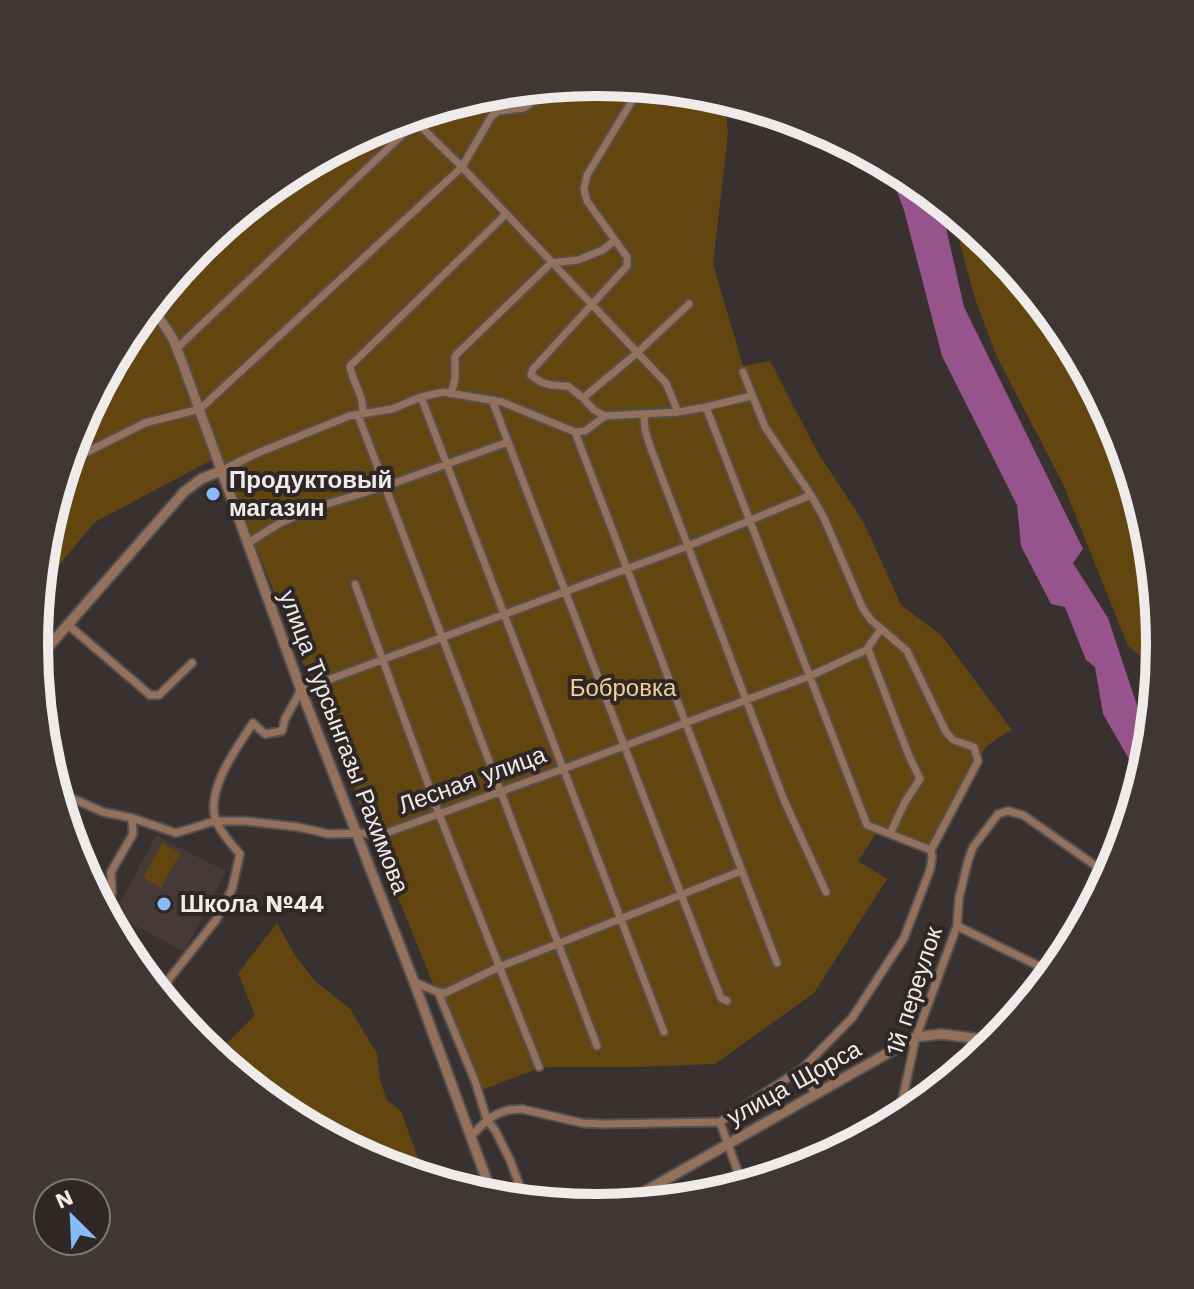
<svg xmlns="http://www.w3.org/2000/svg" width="1194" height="1289" font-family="'Work Sans',sans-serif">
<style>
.built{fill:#473938}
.green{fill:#63460f}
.water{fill:#97538c}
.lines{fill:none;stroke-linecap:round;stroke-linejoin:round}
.minor-casing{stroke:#554f4e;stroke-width:11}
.tertiary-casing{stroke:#554f4e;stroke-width:13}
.minor{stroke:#93715c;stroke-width:7}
.tertiary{stroke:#93715c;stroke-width:9}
.poi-dot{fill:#87bbfb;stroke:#2e2726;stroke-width:3}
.labels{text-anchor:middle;stroke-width:8;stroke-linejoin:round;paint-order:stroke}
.poi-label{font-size:24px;font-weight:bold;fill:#f0ebeb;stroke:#2e2726;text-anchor:start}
.park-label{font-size:24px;fill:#f5cf93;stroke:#2e2726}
.street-label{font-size:24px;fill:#f0ebeb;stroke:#2e2726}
.rim{fill:none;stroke:#f0ebeb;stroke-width:10}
</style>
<rect width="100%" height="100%" fill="#383130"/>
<!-- built -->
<path class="built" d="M156 836 226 871 184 952 114 914Z"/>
<!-- green -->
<path class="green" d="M597 82 707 92 724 98 728 133 713 264 743 366 770 361 818 453 864 523 901 605 941 635 1012 730 999 737 986 747 963 787 930 850 879 829 858 861 887 879 814 993 715 1064 634 1067H541L477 1092 219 456 95 522 40 588 45 534 77 429 129 331 199 246 285 176 382 124 488 92Z
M951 210 995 247 1065 332 1117 429 1149 535 1160 645 1158 670 1128 646 1063 484 997 357 975 299Z
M162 843 180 853 161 888 143 878Z
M277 923 296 957 315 981 350 1009 377 1054 380 1080 387 1100 401 1111 425 1178 381 1164 284 1112 209 1051 225 1045 255 1015 238 973Z"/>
<!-- water -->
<path class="water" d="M886 164 910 177 940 201 964 307 1083 549 1073 563 1108 618 1142 720 1151 734 1149 755 1141 780 1103 714 1095 667 1086 660 1065 607 1051 604 1021 546 1017 505 942 356 904 210Z"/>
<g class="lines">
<defs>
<path id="minor" d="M410 116 462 167 666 383 678 412
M237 220 242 211
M177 348 416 122
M451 394 455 379V356L551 263 578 260 603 250 615 240
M421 397 664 1032
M583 398 568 386C552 385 545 387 531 375L533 369 627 266V257L587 201 584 189 587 175 641 86
M492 400 712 975 721 998 727 1001
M706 407 867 825 931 850
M363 413C363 391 352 383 350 366L506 214
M358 415 597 1046
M644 415 645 430 650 446 784 800 826 892
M605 416 594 410 583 398 637 353 689 304
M575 432 777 963
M67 462 145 423 200 409 462 167 491 117 498 111 524 108 554 86
M223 470 253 455 349 416 392 409 421 397 443 392 502 402 575 432 585 431 605 416 678 412 706 407 751 396
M248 543 280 523 314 508 386 486 508 442
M355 584 439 814 539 1067
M67 624 150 695H159L192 663
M868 649 909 756 920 779 905 802 890 834
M56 791 103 812 132 818 176 833 215 821H246L298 827 329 834 367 833 375 837 563 769 810 676 866 650 881 629
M103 909 112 893 111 872 133 834 132 818
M957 926 1043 968 1049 967 1065 958
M414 982 438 992 445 993 499 967 741 871
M438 992 475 1081 487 1120 495 1130 510 1160 525 1200
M158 993 216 920 232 889 240 854C232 845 222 834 217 823 203 793 237 747 253 723L265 734 282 731 285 719 301 690 688 546 811 495
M803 1068 815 1094
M898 1119 916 1037 957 926 959 898 968 861 973 847 989 826 998 814 1008 811 1023 815 1096 866
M720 1122 743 1186
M471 1136 487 1120 497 1114 508 1110 522 1109 582 1123 602 1124 720 1122 803 1068 852 1018 904 938 930 870 932 858 931 850 978 761 974 747 953 740 946 732 907 651 871 620 863 609 824 518 811 495 765 427 743 372"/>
<path id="tertiary" d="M151 305 173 339 182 362 301 690 414 982 493 1197
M36 661 184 492 201 479 223 470
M621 1205 916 1037 941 1034 996 1041"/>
</defs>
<!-- minor casing -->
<use href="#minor" class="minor-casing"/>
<!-- tertiary casing -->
<use href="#tertiary" class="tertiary-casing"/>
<!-- minor -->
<use href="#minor" class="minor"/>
<!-- tertiary -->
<use href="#tertiary" class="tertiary"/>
</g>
<!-- markers -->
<g class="poi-dot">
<circle cx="213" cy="494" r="8"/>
<circle cx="164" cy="904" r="8"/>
</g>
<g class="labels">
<!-- poi labels -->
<g class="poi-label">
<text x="229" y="488">Продуктовый<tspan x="229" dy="28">магазин</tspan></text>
<text x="180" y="912">Школа №44</text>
</g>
<!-- park labels -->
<g class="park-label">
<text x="623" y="696">Бобровка</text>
</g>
<!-- street labels -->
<g class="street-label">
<text transform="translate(344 742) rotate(69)" y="8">улица Турсынгазы Рахимова</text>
<text transform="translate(472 780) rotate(-20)" y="8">Лесная улица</text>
<text transform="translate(914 991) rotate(-72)" y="8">1й переулок</text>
<text transform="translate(794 1083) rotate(-29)" y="8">улица Щорса</text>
</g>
</g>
<!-- crop -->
<path d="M0 0H1194V1289H0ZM48 645a549 549 0 1 1 1098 0a549 549 0 1 1-1098 0Z" fill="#3e3736" fill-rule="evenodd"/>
<path class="rim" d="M48 645a549 549 0 1 1 1098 0a549 549 0 1 1-1098 0Z"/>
<!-- north arrow -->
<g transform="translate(72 1217) rotate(336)"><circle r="38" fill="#2e2726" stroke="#7c7575" stroke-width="2"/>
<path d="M0-6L14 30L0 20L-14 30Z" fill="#87bbfb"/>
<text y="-12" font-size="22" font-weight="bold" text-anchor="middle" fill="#f0ebeb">N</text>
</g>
</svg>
